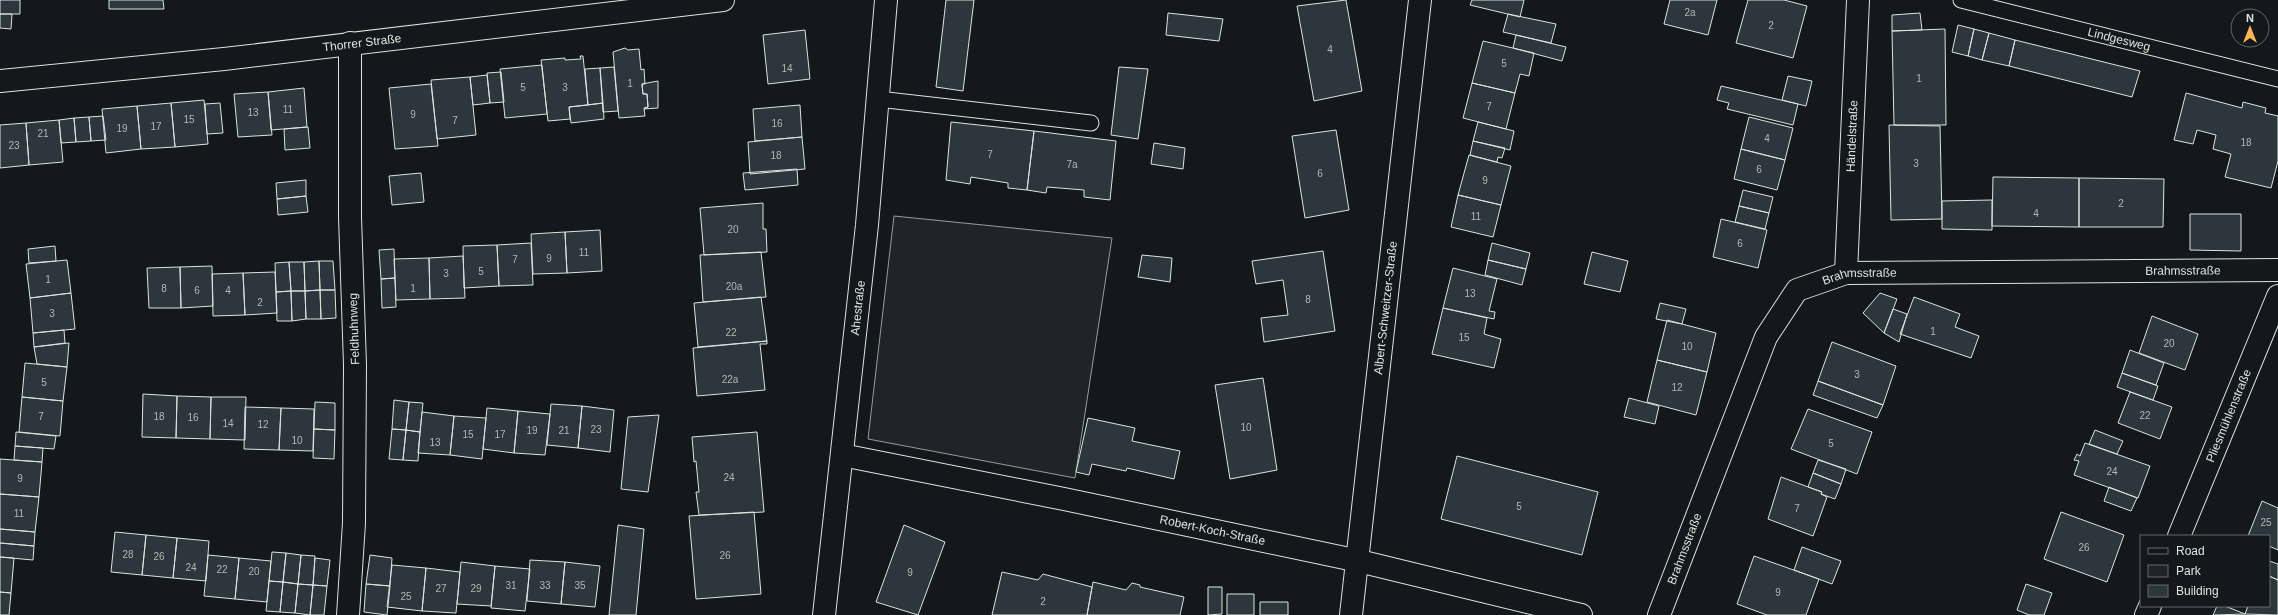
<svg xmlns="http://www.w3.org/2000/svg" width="2278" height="615" font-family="Helvetica,sans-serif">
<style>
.green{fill:#202428;stroke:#939e99}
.building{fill:#2c363c;stroke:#d8e6dc}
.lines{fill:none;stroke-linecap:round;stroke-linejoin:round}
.service-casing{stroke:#d8e6dc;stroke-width:17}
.minor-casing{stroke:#d8e6dc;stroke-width:24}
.tertiary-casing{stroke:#d8e6dc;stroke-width:24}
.service{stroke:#14181c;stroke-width:15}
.minor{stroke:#14181c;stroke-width:22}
.tertiary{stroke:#14181c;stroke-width:22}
.labels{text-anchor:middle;stroke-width:3;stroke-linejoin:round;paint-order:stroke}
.number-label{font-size:10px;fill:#adbab4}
.street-label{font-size:12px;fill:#d8e6dc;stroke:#14181c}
</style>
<rect width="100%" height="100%" fill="#14181c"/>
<!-- green -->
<path class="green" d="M894 216 1112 238 1075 478 868 439Z"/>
<!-- building -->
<path class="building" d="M0 0H20V14H0Z
M109 0H163L164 9H109Z
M946 0H974L963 91 936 87Z
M1346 0 1362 91 1314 101 1297 6Z
M1472 0H1524L1520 17 1470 5Z
M1670 0H1717L1708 35 1664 24Z
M1748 0H1784L1807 6 1793 58 1736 43Z
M1168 13 1223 19 1219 41 1166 35Z
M1920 13 1922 30 1892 31V15Z
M0 14H12L11 29 0 28Z
M1508 14 1556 24 1551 43 1503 32Z
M1958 25 1974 29 1968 56 1952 52Z
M1945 29 1946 125H1894L1892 31Z
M1974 29 1989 33 1982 60 1968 56Z
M805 30 810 79 768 84 763 35Z
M1989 33 2015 40 2009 66 1982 60Z
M1516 35 1566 47 1562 61 1513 48Z
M2015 40 2140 71 2132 97 2009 66Z
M1483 41 1534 53 1529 76 1520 74 1515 93 1472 83Z
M625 48 628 50 639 49 641 70 644 69 645 84H642L643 94H647L648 107 644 108 645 116 619 118 613 52Z
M580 56H583L588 105 569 107 570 119 548 121 541 60 565 58V60L581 59Z
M542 65 547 114 505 118 500 69Z
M614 67 618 111 603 112 600 68Z
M1119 67 1148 69 1138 139 1111 135Z
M600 68 603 103 588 105 585 69Z
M501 72 504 102 490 103 487 73Z
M487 75 490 103 473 105 470 77Z
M1788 76 1812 81 1806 106 1782 100Z
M470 77 476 135 437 139 431 80Z
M658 81V108L644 109 648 107 647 94H643L642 84Z
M1472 83 1515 93 1506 129 1463 118Z
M431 84 438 146 395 149 389 88Z
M1721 86 1798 104 1793 125 1727 109 1729 103 1717 100Z
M304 88 307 127 271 130 268 92Z
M268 92 272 135 238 137 234 94Z
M2186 93 2242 108 2243 102 2266 108 2265 113 2278 116V161L2271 188 2225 177 2231 154 2213 149 2216 135 2197 130 2193 144 2174 140Z
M204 100 208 144 175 147 171 103Z
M171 103 175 147 141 149 137 106Z
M220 103 223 133 207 134 205 104Z
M603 103 604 119 571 123 569 107Z
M800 105 802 137 755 141 753 109Z
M137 106 141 149 106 153 102 109Z
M103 116 106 140 91 141 89 117Z
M89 117 91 141 76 142 74 118Z
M1749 117 1793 128 1785 160 1741 149Z
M74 118 76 142 61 143 59 120Z
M59 120 63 162 29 165 26 123Z
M951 122 1034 131 1027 190 1008 188V183L971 177 970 184 946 180Z
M1478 122 1514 131 1510 150 1473 141Z
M26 123 29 165 0 168V125Z
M1889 125 1940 126 1942 219 1891 220Z
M307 127H308L310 148 285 150 284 129Z
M1336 130 1349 210 1305 218 1292 136Z
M1034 131 1116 141 1110 200 1084 197V190L1047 187 1046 193 1027 190Z
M802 137 805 169 750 174 748 142Z
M1473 141 1505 148 1502 158 1498 157 1497 162 1470 155Z
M1154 143 1185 148 1183 169 1151 164Z
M1741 149 1785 160 1777 190 1734 179Z
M1469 155 1511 166 1501 205 1458 195Z
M797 169 798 185 745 190 743 173Z
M421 173 424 202 392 205 389 176Z
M1993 177 2079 178V227L1992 226Z
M2079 178 2164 179 2163 227H2079Z
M306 180V196L277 199 276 183Z
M1743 190 1773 197 1769 213 1739 206Z
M1458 195 1501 205 1493 237 1451 227Z
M306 196 308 212 278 215 277 199Z
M1992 200V230L1942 229V201Z
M763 203V229H766L767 252 704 255 700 208Z
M1739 206 1769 213 1765 229 1735 222Z
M2190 214H2241V251L2190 250Z
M1721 219 1767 230 1758 268 1713 257Z
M600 230 602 271 567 273 565 232Z
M565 232 567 273 533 274 531 234Z
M531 243 533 285 499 286 497 245Z
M1492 243 1530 253 1526 269 1488 260Z
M497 245 499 286 464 288 463 246Z
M55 246 56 261 29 263 28 249Z
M394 249 395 278 381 279 379 250Z
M1323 251 1335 331 1264 342 1261 318 1288 315 1283 280 1256 284 1252 261Z
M761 252 766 297 703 302 700 255Z
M1592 252 1628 261 1620 292 1584 284Z
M1142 255 1172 258 1170 282 1138 277Z
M463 256 465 298 430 299 429 258Z
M429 258 430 299 396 300 394 259Z
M67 260 71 293 30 298 26 264Z
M1488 260 1526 269 1522 285 1485 275Z
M319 261 320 290 305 291 304 262Z
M319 261H333L335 290H320Z
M289 262H304L305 291H291Z
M289 262 291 291 276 292 275 263Z
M212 266 213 306 181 308 180 267Z
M180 267 181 308H149L147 268Z
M1453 268 1497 279 1489 311 1495 312 1494 319 1443 308Z
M275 272 277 313 245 315 243 273Z
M243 273 245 315 213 316 212 274Z
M395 278 396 307 382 308 381 279Z
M320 290 321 319H306L305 291Z
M320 290H335L336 318 321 319Z
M291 291H305L306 319 292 321Z
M291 291 292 321H277L276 292Z
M71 293 75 329 33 333 30 298Z
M1880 293 1897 299 1884 333 1863 313Z
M761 297 767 341 698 347 694 303Z
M1914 297 1960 314 1955 327 1979 336 1971 358 1900 334Z
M1660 303 1686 309 1682 324 1656 319Z
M1443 308 1487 318 1484 334 1501 339 1494 368 1432 354Z
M1893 309 1907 314 1899 342 1884 333Z
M2152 316 2198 334 2185 370 2139 353Z
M1667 320 1716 333 1707 372 1657 360Z
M64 330 65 343 34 347 33 333Z
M767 341V344H760L765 390 697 396 693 348Z
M1832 342 1896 366 1883 405 1818 381Z
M69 343 67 367 37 364 34 347Z
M2130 350 2164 363 2156 385 2122 373Z
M1657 360 1707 372 1696 415 1647 402Z
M25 363 67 367 63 401 22 397Z
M2122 373 2158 386 2153 400 2117 387Z
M1263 378 1277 470 1230 479 1215 385Z
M1818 381 1883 405 1877 418 1813 395Z
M2130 392 2172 407 2160 439 2118 423Z
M143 394 177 396 176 438 142 437Z
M177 396 211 397 210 439 176 438Z
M22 397 63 401 60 436 19 432Z
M211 397H246L245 440 210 439Z
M1629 398 1659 406 1655 424 1624 417Z
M394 400 409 402 406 430 392 429Z
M315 402 335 403V430L314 429Z
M409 402 423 403 420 432 406 430Z
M551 404 582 406 578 448 547 445Z
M582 406 614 410 610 452 578 448Z
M245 407 281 408 279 450 244 449Z
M281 408 314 409 313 451 279 450Z
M487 408 518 411 514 453 483 449Z
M1808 409 1872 432 1857 474 1791 449Z
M518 411 550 414 545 455 514 453Z
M422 412 454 416 450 455 418 453Z
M659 415 648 492 621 489 628 417Z
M454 416 486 418 482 459 450 455Z
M1088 418 1135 428 1132 441 1180 451 1174 479 1127 468 1126 471 1092 464 1089 475 1076 472Z
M314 429 335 430 334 459 313 458Z
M392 429 406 430 403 460 389 459Z
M406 430 420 432 418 461 403 460Z
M2095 430 2123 441 2117 454 2089 444Z
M16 432 56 436 54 449 15 446Z
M757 432 764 512 699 515 696 492H699L696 461 694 462 692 437Z
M2085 443 2150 466 2138 498 2074 475 2079 461 2074 460 2077 454 2080 456Z
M15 446 43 448 42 462 14 460Z
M1457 456 1598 492 1582 555 1441 519Z
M0 459 42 462 39 497 0 494Z
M1818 460 1846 469 1841 484 1813 473Z
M1813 473 1841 484 1835 499 1821 494 1822 492 1808 487Z
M1781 477 1822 492 1821 494 1827 497 1813 536 1768 519Z
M2109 487 2137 498 2131 511 2104 501Z
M0 494 39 497 35 532 0 529Z
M2262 501 2278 508V550L2269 546V536H2248Z
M754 512 761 594 696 599 689 516Z
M2061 512 2124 535 2107 582 2044 559Z
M618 525 644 529 636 615H609Z
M904 525 945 542 918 615 876 602Z
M0 529 35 532 34 546 0 543Z
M115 532 146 535 142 575 111 572Z
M146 535 177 538 173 578 142 575Z
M177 538 209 541 206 581 173 578Z
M0 543 34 546 33 560 0 557Z
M1802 547 1841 561 1832 584 1794 570Z
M272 552 286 553 283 582 269 581Z
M286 553 301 555 298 584 283 582Z
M208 555 239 558 235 599 204 596Z
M301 555 315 556 313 585 298 584Z
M370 555 392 558 390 586 366 584Z
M1754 556 1819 579 1806 615H1767L1737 604Z
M0 557 14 558 11 593 0 592Z
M239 558 271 561 267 602 235 599Z
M315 558 330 560 327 586 313 585Z
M530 560 565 562 561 604 527 601Z
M2269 561 2278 564V580L2269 576Z
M461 562 495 566 491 606 457 604Z
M565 562 600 566 595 607 561 604Z
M392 565 426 568 422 611 387 607Z
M495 566 530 569 525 611 491 608Z
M426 568 460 572 456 613 422 611Z
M1002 572 1038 580 1043 574 1092 587 1087 615H992Z
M2269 576 2278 580V615L2245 614 2248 606H2269Z
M269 581 283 582 280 612 266 611Z
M283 582 298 584 295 613 280 612Z
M1093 582 1126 590 1132 583 1140 585V587L1184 597 1180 615H1087Z
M298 584 313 585 310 615 295 613Z
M366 584 390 586 387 615 364 612Z
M2026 584 2052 593 2044 615H2029L2017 610Z
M313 585 327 586 324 615H310Z
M1208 587H1222V614L1208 615Z
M0 592 11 593 9 615H0Z
M1227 594H1254V615H1227Z
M1260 602H1288V615H1260Z
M2217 606H2225L2245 614 2213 615Z"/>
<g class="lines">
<defs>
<g id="service">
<path id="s1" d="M1961 0 2278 79"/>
<path d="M878 99 1091 123"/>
</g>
<g id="minor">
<path id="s2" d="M0 81 224 59 723 0"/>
<path id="s3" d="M1846 273 1858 0"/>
<path id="s4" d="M842 455 1064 499 1359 561 1581 615"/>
<path id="s5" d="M2179 536 2278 296"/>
<path d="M348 615 354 523 355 365 350 217V43"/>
<path id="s6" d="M1351 615 1420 0"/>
<path id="s7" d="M1659 615 1766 337 1797 290 1846 273 2278 270"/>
<path d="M2146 615 2150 606"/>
</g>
<g id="tertiary">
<path id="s8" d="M824 615 867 225 886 0"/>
</g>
</defs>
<!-- service casing -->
<use href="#service" class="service-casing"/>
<!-- minor casing -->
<use href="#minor" class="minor-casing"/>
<!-- tertiary casing -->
<use href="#tertiary" class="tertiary-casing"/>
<!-- service -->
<use href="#service" class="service"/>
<!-- minor -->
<use href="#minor" class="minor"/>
<!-- tertiary -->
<use href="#tertiary" class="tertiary"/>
</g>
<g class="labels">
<!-- number labels -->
<g class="number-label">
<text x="1690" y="16">2a</text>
<text x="1771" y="29">2</text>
<text x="1330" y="53">4</text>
<text x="1504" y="67">5</text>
<text x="787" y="72">14</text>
<text x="1919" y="82">1</text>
<text x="630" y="87">1</text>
<text x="523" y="91">5</text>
<text x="565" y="91">3</text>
<text x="1489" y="110">7</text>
<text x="288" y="113">11</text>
<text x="253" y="116">13</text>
<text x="413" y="118">9</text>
<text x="189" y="123">15</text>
<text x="455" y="124">7</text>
<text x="777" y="127">16</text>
<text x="156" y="130">17</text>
<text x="122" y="132">19</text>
<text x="43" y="137">21</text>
<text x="1767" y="142">4</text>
<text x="2246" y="146">18</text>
<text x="14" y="149">23</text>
<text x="990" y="158">7</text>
<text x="776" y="159">18</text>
<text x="1916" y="167">3</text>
<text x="1072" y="168">7a</text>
<text x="1759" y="173">6</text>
<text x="1320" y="177">6</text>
<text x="1485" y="184">9</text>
<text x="2121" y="207">2</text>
<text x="2036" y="217">4</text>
<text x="1476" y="220">11</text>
<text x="733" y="233">20</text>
<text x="1740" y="247">6</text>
<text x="584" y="256">11</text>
<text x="549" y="262">9</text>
<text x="515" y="263">7</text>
<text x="481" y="275">5</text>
<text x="446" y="277">3</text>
<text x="48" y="283">1</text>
<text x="734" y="290">20a</text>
<text x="164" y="292">8</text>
<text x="413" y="292">1</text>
<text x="197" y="294">6</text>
<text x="228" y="294">4</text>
<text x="1470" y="297">13</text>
<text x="1308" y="303">8</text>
<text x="260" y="306">2</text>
<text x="52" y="317">3</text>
<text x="1933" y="335">1</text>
<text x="731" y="336">22</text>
<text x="1464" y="341">15</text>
<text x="2169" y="347">20</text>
<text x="1687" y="350">10</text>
<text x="1857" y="378">3</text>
<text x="730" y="383">22a</text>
<text x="44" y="386">5</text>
<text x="1677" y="391">12</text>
<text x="2145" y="419">22</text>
<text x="41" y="420">7</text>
<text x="159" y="420">18</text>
<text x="193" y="421">16</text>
<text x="228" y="427">14</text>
<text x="263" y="428">12</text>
<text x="1246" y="431">10</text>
<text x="596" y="433">23</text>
<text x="532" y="434">19</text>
<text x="564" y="434">21</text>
<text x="468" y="438">15</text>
<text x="500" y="438">17</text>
<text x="297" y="444">10</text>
<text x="435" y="446">13</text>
<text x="1831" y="447">5</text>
<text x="2112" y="475">24</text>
<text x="729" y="481">24</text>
<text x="20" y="482">9</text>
<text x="1519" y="510">5</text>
<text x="1797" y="512">7</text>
<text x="19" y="517">11</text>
<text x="2266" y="526">25</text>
<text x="2084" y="551">26</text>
<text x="128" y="558">28</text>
<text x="725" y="559">26</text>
<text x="159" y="560">26</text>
<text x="191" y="571">24</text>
<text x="222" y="573">22</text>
<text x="254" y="575">20</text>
<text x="910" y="576">9</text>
<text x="511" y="589">31</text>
<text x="545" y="589">33</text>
<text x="580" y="589">35</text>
<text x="441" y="592">27</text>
<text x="476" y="592">29</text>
<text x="1778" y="596">9</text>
<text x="406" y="600">25</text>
<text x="1043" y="605">2</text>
</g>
<!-- street labels -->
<g class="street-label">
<text dy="4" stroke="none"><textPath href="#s1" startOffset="163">Lindgesweg</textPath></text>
<text dy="4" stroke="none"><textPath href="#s2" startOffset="364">Thorrer Straße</textPath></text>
<text dy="4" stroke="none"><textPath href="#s3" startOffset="137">Händelstraße</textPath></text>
<text dy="4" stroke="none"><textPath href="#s7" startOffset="743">Brahmsstraße</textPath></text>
<text dy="4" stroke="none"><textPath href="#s7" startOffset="419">Brahmsstraße</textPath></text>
<text dy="4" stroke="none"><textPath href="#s8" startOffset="309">Ahestraße</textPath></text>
<text dy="4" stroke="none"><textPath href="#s6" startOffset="309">Albert-Schweitzer-Straße</textPath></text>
<text transform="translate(354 329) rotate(-92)" y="4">Feldhuhnweg</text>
<text dy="4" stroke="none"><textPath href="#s5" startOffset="130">Pliesmühlenstraße</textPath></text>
<text dy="4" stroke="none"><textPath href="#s4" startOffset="378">Robert-Koch-Straße</textPath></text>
<text dy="4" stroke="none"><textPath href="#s7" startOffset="71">Brahmsstraße</textPath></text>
</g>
</g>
<!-- legend -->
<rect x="2140" y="535" width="130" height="72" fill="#14181c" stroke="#626a69"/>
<rect x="2148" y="548" width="20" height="6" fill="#14181c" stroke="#626a69"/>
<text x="2176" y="555" font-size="12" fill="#d8e6dc">Road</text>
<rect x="2148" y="565" width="20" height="12" fill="#202428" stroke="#626a69"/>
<text x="2176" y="575" font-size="12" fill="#d8e6dc">Park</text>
<rect x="2148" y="585" width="20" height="12" fill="#2c363c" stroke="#626a69"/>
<text x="2176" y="595" font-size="12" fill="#d8e6dc">Building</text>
<!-- north arrow -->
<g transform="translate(2250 28)"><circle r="19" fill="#14181c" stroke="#626a69"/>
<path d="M0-3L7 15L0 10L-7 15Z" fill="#ffb74d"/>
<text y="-6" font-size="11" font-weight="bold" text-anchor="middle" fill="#d8e6dc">N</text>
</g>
</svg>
